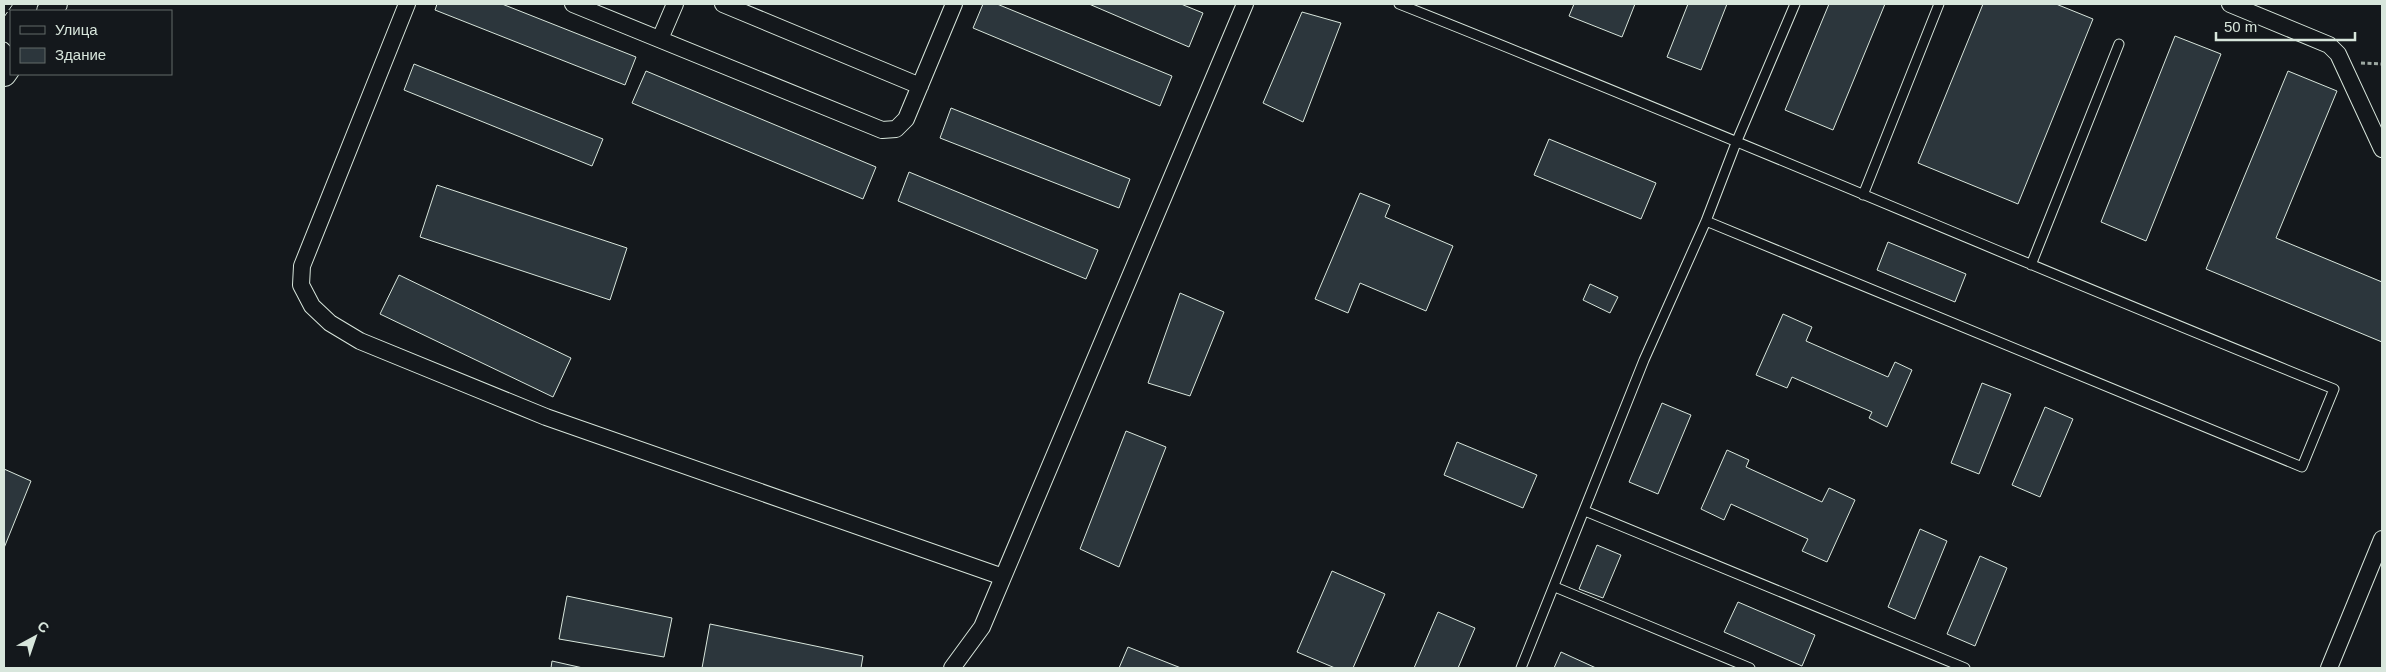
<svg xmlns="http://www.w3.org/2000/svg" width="2386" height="672" font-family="Helvetica,sans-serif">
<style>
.building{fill:#2c363c;stroke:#d8e6dc}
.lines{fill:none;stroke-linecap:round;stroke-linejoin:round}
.lane-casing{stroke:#d8e6dc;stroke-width:11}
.street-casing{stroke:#d8e6dc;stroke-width:18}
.secondary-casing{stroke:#d8e6dc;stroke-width:26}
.path{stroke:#9da8a2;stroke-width:3;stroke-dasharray:4 2.5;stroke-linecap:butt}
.lane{stroke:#14181c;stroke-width:9}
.street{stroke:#14181c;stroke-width:16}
.secondary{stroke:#14181c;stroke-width:24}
.fence{stroke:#d8e6dc;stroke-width:1;stroke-dasharray:6 2.5;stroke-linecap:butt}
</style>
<rect width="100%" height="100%" fill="#14181c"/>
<!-- building -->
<path class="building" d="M437 4H502L636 57 625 85 435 10Z
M983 4H997L1172 76 1160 106 973 28Z
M1089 4H1181L1203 13 1189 47Z
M1574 4H1635L1622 37 1569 16Z
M1688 4H1727L1701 70 1667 57Z
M1829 4H1885L1833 130 1785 110Z
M1983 4H2056L2093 19 2018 204 1918 163Z
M1302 12 1341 23 1303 122 1263 103Z
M2175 36 2221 54 2146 241 2101 222Z
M414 64 603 139 592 166 404 90Z
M646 71 876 167 863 199 632 103Z
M2288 71 2337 91 2276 238 2382 282V342L2206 269Z
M951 108 1130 179 1119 208 940 138Z
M1549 139 1656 183 1641 219 1534 175Z
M909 172 1098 250 1086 279 898 201Z
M437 185 627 248 610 300 420 237Z
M1360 193 1390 205 1385 217 1453 246 1426 311 1360 283 1348 313 1315 299Z
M1888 242 1966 274 1955 302 1877 270Z
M399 275 571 358 553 397 380 314Z
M1590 284 1618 297 1610 313 1583 300Z
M1180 293 1224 312 1190 396 1148 383Z
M1783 314 1812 327 1806 341 1888 377 1895 362 1912 370 1887 427 1869 418 1872 412 1792 377 1787 388 1756 375Z
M1982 383 2011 394 1979 474 1951 463Z
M1662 403 1691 415 1658 494 1629 482Z
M2045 407 2073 419 2040 497 2012 485Z
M1126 431 1166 447 1119 567 1080 549Z
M1457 442 1537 475 1523 508 1444 475Z
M1727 450 1749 460 1746 467 1822 502 1829 488 1855 500 1827 562 1802 551 1808 539 1731 504 1724 520 1701 509Z
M4 469 31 481 4 548Z
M1920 529 1947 541 1915 619 1888 607Z
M1597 545 1621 555 1603 598 1579 589Z
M1980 556 2007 568 1975 646 1947 634Z
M1332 571 1385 594 1353 668H1335L1297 652Z
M567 596 672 618 664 657 559 639Z
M1738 602 1815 635 1802 666 1724 632Z
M1438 612 1475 628 1458 668H1414Z
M710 624 863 656 861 668H702Z
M1128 647 1181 668H1119Z
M1561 652 1596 668H1554Z
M552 661 583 668H551Z"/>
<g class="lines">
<defs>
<path id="lane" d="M1399 4C1712 128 2021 263 2334 389L2302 467 1706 221
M4 47 11 54
M1863 195 1939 4
M2031 265 2119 44
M1585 511 1965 668
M1555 587 1750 668
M1521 668 1644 360 1706 221 1736 143 1795 4"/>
<path id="street" d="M407 4 302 266 301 285 312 306 330 323 360 341 546 417 1003 577
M573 4 882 130 896 129 906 119 954 4
M723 4 920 86
M2230 4 2329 45 2338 54 2382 149
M660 39 675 4
M952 668 982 627 1245 4
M2329 668 2382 539"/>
<path id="secondary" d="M49 11 55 4
M4 74 11 64"/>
</defs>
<!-- lane casing -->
<use href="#lane" class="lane-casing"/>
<!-- street casing -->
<use href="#street" class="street-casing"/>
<!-- secondary casing -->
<use href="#secondary" class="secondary-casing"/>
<!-- path -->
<path class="path" d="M2361 63 2382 64"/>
<!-- lane -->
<use href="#lane" class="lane"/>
<!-- street -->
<use href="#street" class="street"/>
<!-- secondary -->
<use href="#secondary" class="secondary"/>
<!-- fence -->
<path class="fence" d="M4 17 13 4"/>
</g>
<!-- border -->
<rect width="2386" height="672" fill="none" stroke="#d8e6dc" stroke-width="10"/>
<!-- legend -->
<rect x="10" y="10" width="162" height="65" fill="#14181c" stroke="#626a69"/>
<rect x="20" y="26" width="25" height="8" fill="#14181c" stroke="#626a69"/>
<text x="55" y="35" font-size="15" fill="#d8e6dc">Улица</text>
<rect x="20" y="48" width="25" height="15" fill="#2c363c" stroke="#626a69"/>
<text x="55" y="60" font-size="15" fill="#d8e6dc">Здание</text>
<!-- north arrow -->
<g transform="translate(35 637) rotate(40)" stroke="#14181c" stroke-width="4" paint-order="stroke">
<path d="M0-4L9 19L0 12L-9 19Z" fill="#d8e6dc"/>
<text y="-8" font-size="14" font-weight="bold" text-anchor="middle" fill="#d8e6dc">С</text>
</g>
<!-- scale -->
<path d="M2216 32v8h139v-8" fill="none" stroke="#d8e6dc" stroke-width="2.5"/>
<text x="2224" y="32" font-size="15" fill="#d8e6dc" stroke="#14181c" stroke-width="4" paint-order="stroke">50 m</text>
</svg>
